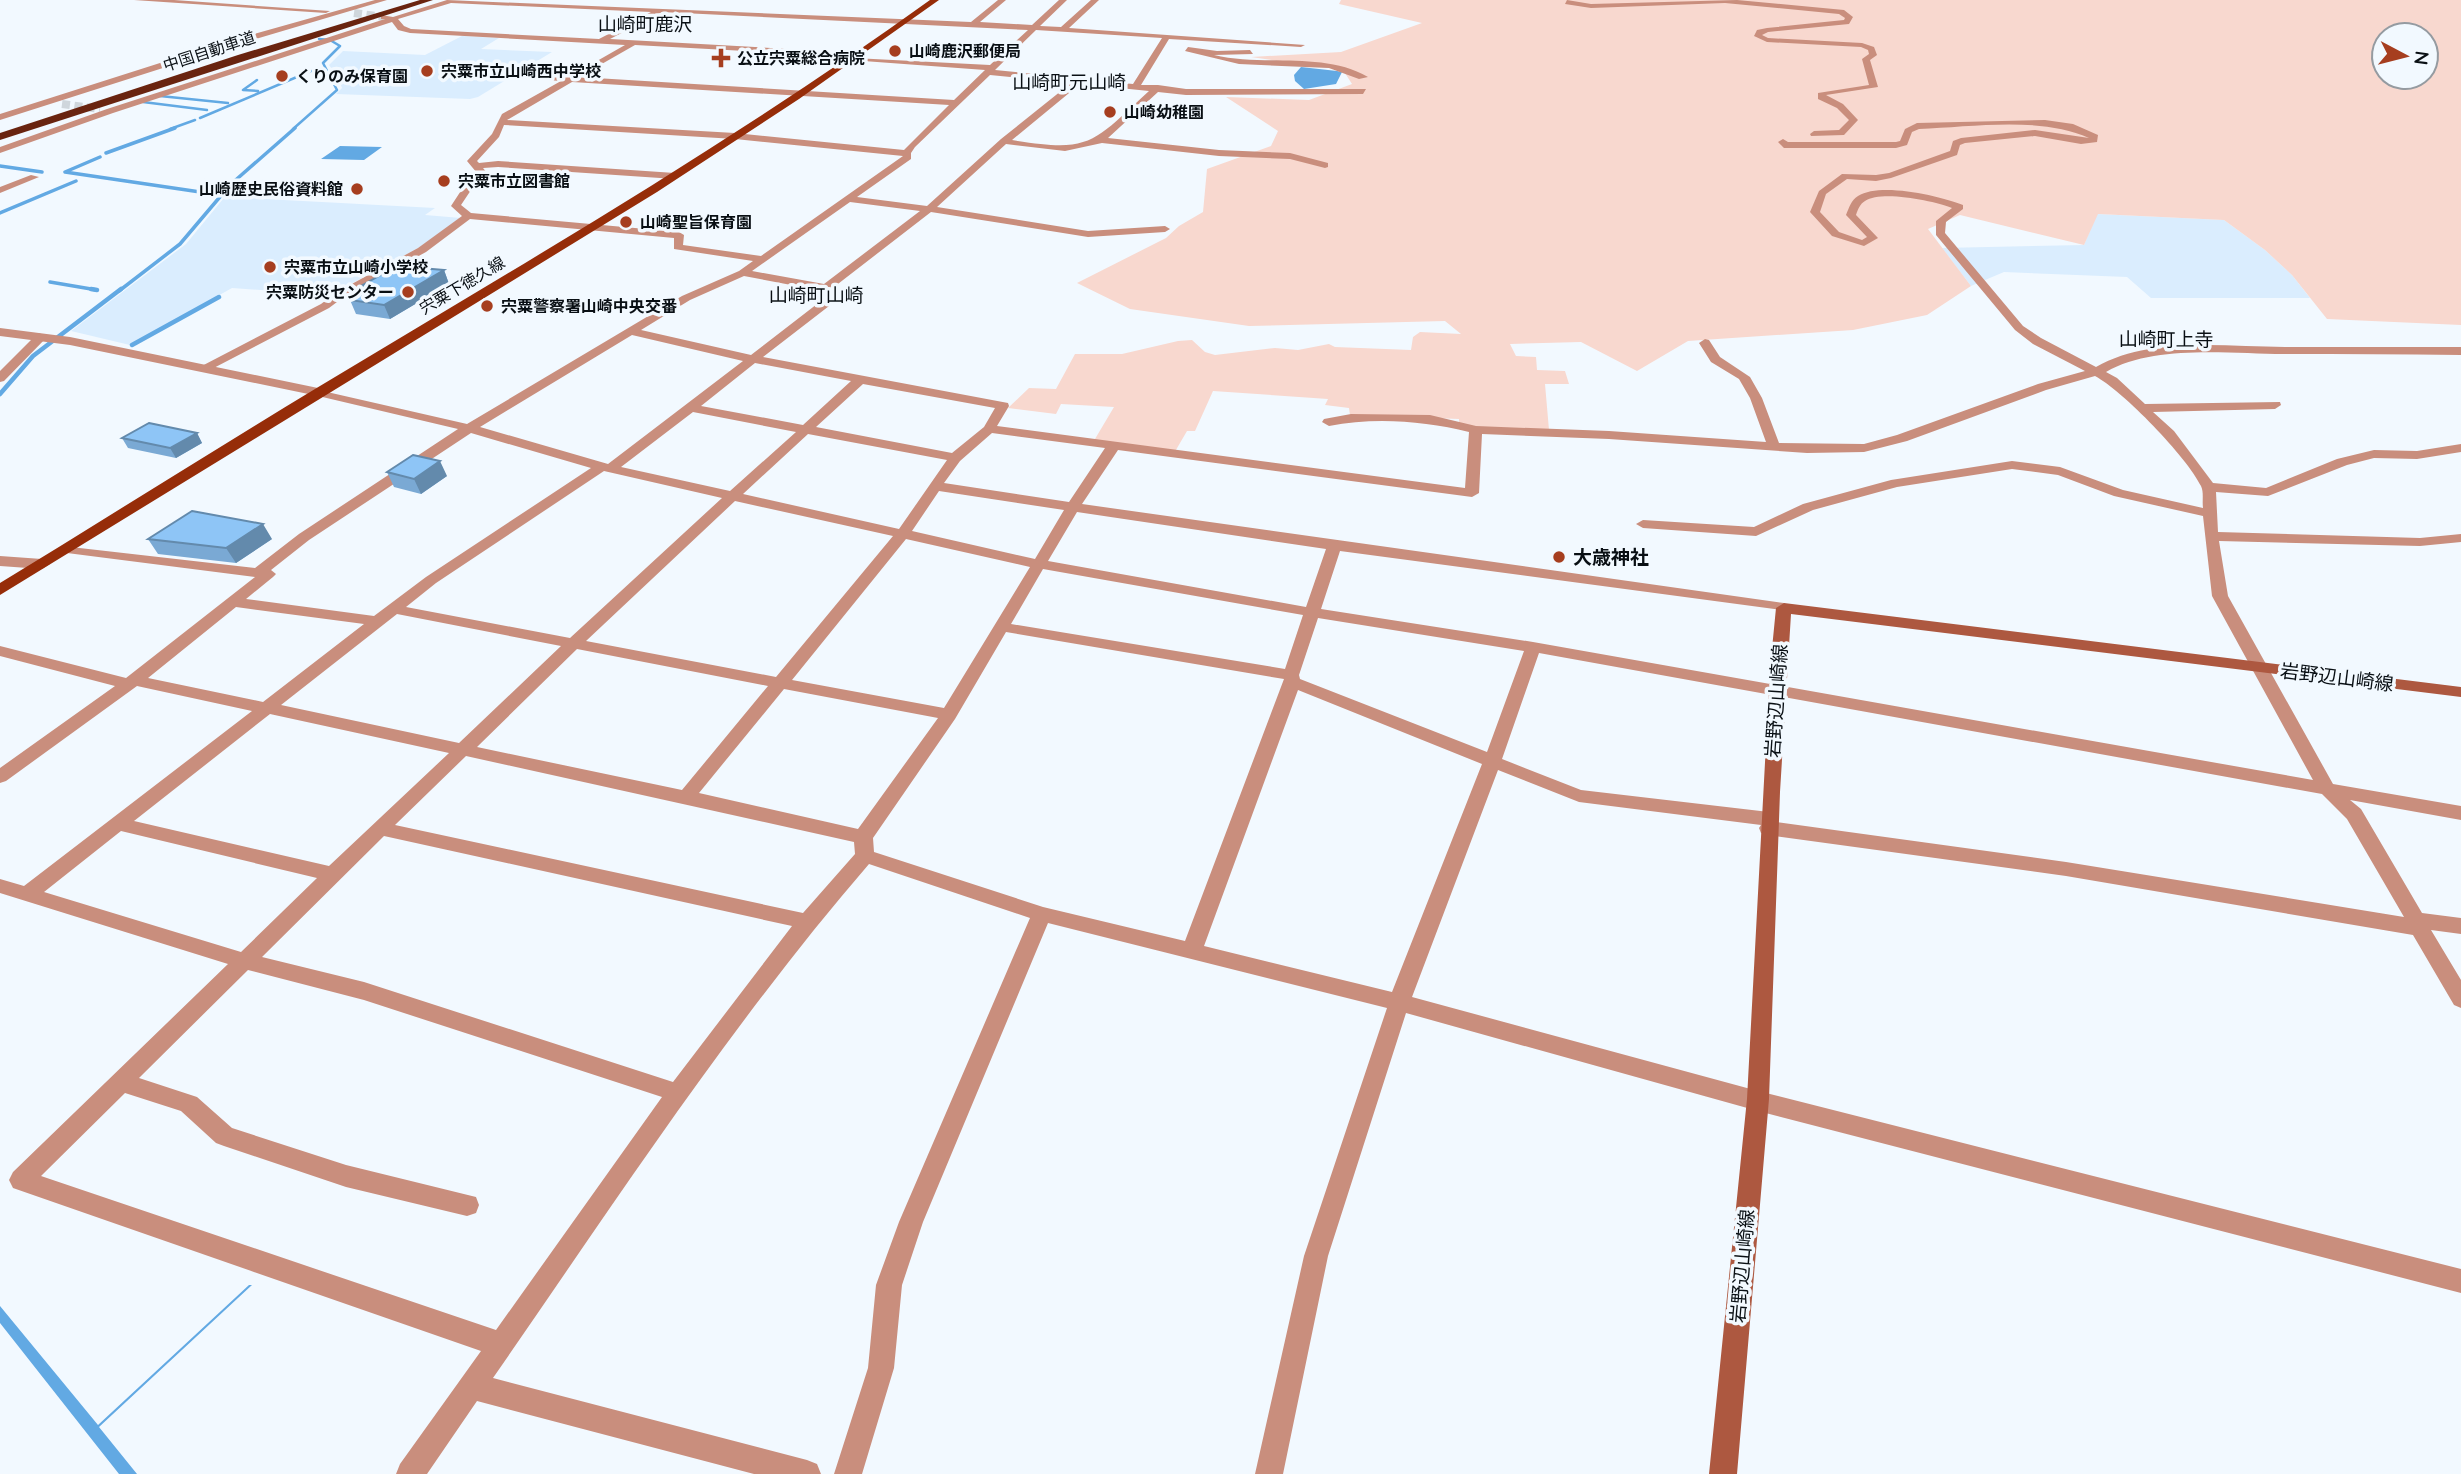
<svg xmlns="http://www.w3.org/2000/svg" width="2461" height="1474" font-family="Quicksand,'Noto Sans JP',sans-serif">
<style>
.built{fill:#daedfe}
.green{fill:#f8d8cf;fill-rule:evenodd}
.water{fill:#62a9e3}
.lines{fill:none;stroke-linecap:round;stroke-linejoin:round}
.stream-far2{stroke:#62a9e3;stroke-width:2.5}
.stream-far1{stroke:#62a9e3;stroke-width:3.5}
.stream{stroke:#62a9e3;stroke-width:4.5}
.minor-tunnel{stroke:#cfd6dc;stroke-width:8;stroke-dasharray:8 4.5;stroke-linecap:butt}
.minor{fill:#c98e7d;fill-rule:evenodd}
.tertiary{fill:#c98e7d;fill-rule:evenodd}
.secondary{fill:#ad5840;fill-rule:evenodd}
.primary{fill:#962d09;fill-rule:evenodd}
.motorway{fill:#692410;fill-rule:evenodd}
.wall{fill:#7aa9d4}
.shaded-wall{fill:#638aac}
.building{fill:#8ec5f6;stroke:#638aac;stroke-width:2}
.poi-dot{fill:#a63e1f;stroke:#f2f9ff;stroke-width:2.5}
.labels{text-anchor:middle;stroke-width:7;stroke-linejoin:round;paint-order:stroke}
.far-street-label{font-size:16px;fill:#090f14;stroke:#f2f9ff}
.far-poi-label{font-size:16px;font-weight:bold;fill:#090f14;stroke:#f2f9ff;text-anchor:start}
.far-quarter-label{font-size:19px;fill:#090f14;stroke:#f2f9ff}
.poi-label{font-size:19px;font-weight:bold;fill:#090f14;stroke:#f2f9ff;text-anchor:start}
.street-label{font-size:19px;fill:#090f14;stroke:#f2f9ff}
</style>
<rect width="100%" height="100%" fill="#f2f9ff"/>
<!-- built -->
<path class="built" d="M462 36 499 38 481 49 552 52 478 97 470 99 336 94 342 88 338 77 329 65 343 51 425 55Z
M273 191 265 199 435 208 425 215 461 218 420 247 330 295 232 288 130 345 71 331 186 244 228 193Z
M2097 214 2224 220 2265 250 2292 275 2310 298H2151L2127 277 2004 272 1971 286 1942 248 2084 245Z"/>
<!-- green -->
<path class="green" d="M1341 0H2461V325L2327 319 2292 275 2265 250 2224 220 2098 214 2084 245 1960 215 1928 229 1971 286 1927 315 1853 330 1688 341 1637 371 1581 342 1510 344 1516 356 1536 357 1537 370 1565 371 1569 384H1545L1549 430 1459 426V419L1350 415 1349 408 1325 405 1328 399 1213 391 1195 431H1187L1173 455 1092 444 1114 407 1061 404 1056 414 1008 408 1029 388 1056 389 1075 354H1122L1178 341 1192 340 1205 352 1215 355 1275 348 1298 350 1329 344 1335 347 1411 350 1413 337 1420 332 1461 334 1445 321 1249 326 1130 309 1077 283 1166 238 1179 226 1203 212 1207 169 1271 146 1278 131 1226 97 1309 100 1352 84 1343 70 1251 57 1341 52 1422 23 1339 4ZM2384 35H2426V77H2384Z"/>
<!-- water -->
<path class="water" d="M1301 67 1337 71 1342 72 1336 84 1304 89 1295 81 1294 75Z
M340 146 382 147 364 160 321 159Z
M249 1285H252L99 1427 137 1474H119L0 1323V1306L98 1425Z"/>
<g class="lines">
<!-- stream-far2 -->
<path class="stream-far2" d="M257 80 243 90 258 91
M160 96 228 103
M143 102 207 110
M200 118 311 71
M170 129 195 120
M293 129 337 90 323 63 340 46 330 40 319 39"/>
<!-- stream-far1 -->
<path class="stream-far1" d="M106 153 175 128
M100 157 65 172 207 193
M0 166 42 172
M0 213 76 181
M50 282 97 290
M119 291 180 244 230 185 295 128"/>
<!-- stream -->
<path class="stream" d="M91 289 97 290
M132 345 219 297
M0 394 33 356 121 289"/>
<!-- minor-tunnel -->
<path class="minor-tunnel" d="M354 13 384 17
M62 104 100 109"/>
<!-- minor -->
<path class="minor" d="M134 0H174L330 11 326 13Z
M375 0H387L235 45 0 120V114L229 41Z
M447 0 971 22 998 0H1006L980 22 1032 25 1059 0H1067L1040 26 1061 27 1091 0H1099L1069 28 1305 45 1301 47 1169 39 1141 85H1158L1186 89H1366L1363 94 1186 95 1158 92 1108 138 1219 150 1290 153 1328 163V167L1325 168 1290 159 1219 156 1102 143 1065 151 1006 144 937 207 1088 231 1165 226 1170 229 1165 232 1088 237 931 212 834 287 842 292V296L763 357 1008 403 1009 406 997 426 1465 488 1469 432C1424 421 1375 417 1329 426L1322 422 1324 419 1351 414 1430 415 1476 426 1609 431 1766 442 1750 398 1739 379 1711 362 1699 343 1705 339 1709 340 1720 357 1750 377 1762 398 1779 443 1864 444 1897 435 2038 384 2085 371 2033 344 2015 330 1936 235V221L1952 208C1934 201 1882 190 1865 201 1860 204 1858 209 1856 215L1878 238 1864 246 1832 236 1810 212 1819 191 1842 174 1876 175 1889 173 1950 151 1953 141 1961 138 2035 130 2089 138C2040 116 1972 127 1919 129L1912 132 1907 145 1896 148H1784L1778 142 1783 139 1788 142H1896L1900 141 1905 129 1917 123 2045 120 2073 124 2098 135 2097 142 2081 144 2035 136 1965 143 1960 145 1957 155 1891 178 1876 181 1847 179 1826 194 1820 212 1839 232 1862 240 1867 237 1846 215C1849 208 1851 200 1858 196 1881 182 1939 196 1963 205V209L1946 222 1945 233 2023 326 2041 338 2096 367C2151 336 2224 347 2285 347 2344 347 2402 347 2461 347V355C2402 354 2343 354 2284 354 2230 354 2154 344 2106 372L2117 378 2145 404 2280 402 2281 405 2275 409 2153 412 2174 431 2213 483 2266 488 2337 459 2374 450 2417 451 2461 444V452L2417 459 2374 458 2347 465 2268 496 2216 492 2218 532 2420 538 2461 534V542L2420 546 2219 541 2228 596 2333 784 2461 806V820L2350 800 2361 809 2422 913 2461 918V934L2431 930 2461 980V1008L2454 1005 2413 935 2066 876 1768 835 1761 833 1759 828 1761 825 1579 802 1498 770 1412 997 1758 1091 2461 1269V1293L1758 1111 1406 1013 1328 1256 1283 1474H1255L1304 1256 1387 1008 1048 923 923 1222 902 1285 894 1368 862 1474H834L868 1368 876 1285 899 1222 1030 918 869 864C730 1025 613 1205 493 1378L807 1460 817 1464 821 1474H754L477 1401 427 1474H396L400 1464 481 1351 13 1188 9 1180 13 1172 228 964 0 893V879L24 886 252 711 137 686 6 781 0 783V768L115 686 0 656V646L126 678 255 577 67 553 62 552 60 549 62 546 255 568 299 534 458 429 314 395V389L467 424 682 296 739 271 753 261 674 249V238L470 219 426 252 345 296 329 308 206 372 196 369 321 304 337 292 418 248 462 216 451 206 468 180 477 173 467 161 492 134 502 114 561 81 520 78 517 74 569 77 625 45 410 33 398 30 392 22 113 113 0 153V147L107 109 385 19H381V15L393 17ZM451 3 651 12 599 39 411 29 404 26 398 19ZM662 12 1028 30 990 65 854 58 850 60 985 70 954 100 579 77 635 45 860 57 864 55 860 53 610 39ZM1036 30 1162 38 1133 84 995 70ZM990 75 1071 83 1001 139 927 206 857 197 911 159V153L915 147ZM572 82 949 105 904 150 735 133 507 120ZM1080 84 1149 91C1092 143 1092 153 1012 140ZM504 125 735 139 903 156 761 256 683 245 684 235 679 232 471 213 461 205 475 184 487 173 483 168 498 167 675 179 680 176 675 173 498 161 479 163 477 161 499 137ZM850 202 920 211 824 284 752 271ZM744 276 823 291 830 294 751 355 641 330 690 300ZM632 335 743 361 608 464 480 427ZM755 363 851 381 803 425 701 406ZM2095 376C2123 391 2187 457 2201 486 2204 492 2202 501 2203 508L2123 490 2060 467 2012 461 1891 480 1803 504 1754 527 1643 520 1636 524 1643 528 1756 536 1813 510 1897 487 2012 469 2058 475 2114 496 2203 516 2212 596 2313 780 1533 642 1321 609 1340 551 1790 611 1792 608 1784 603 1082 504 1118 450 1472 497 1479 493 1482 434 1609 439 1807 453 1864 452 1907 441 2046 390ZM863 384 995 408 984 427 952 453 816 427ZM693 412 796 432 730 491 621 467ZM471 433 591 468 426 577 374 616 246 599 273 577 276 574 271 570 309 540ZM992 433 1105 448 1069 502 944 483 960 461ZM808 434 947 460 899 529 743 494ZM604 471 722 498 570 638 406 607 436 583ZM939 491 1064 510 1035 559 912 531ZM735 501 893 536 776 677 586 641ZM1077 512 1326 549 1306 607 1048 561ZM906 539 1030 567 944 708 792 680ZM1043 569 1303 615 1285 669 1011 624ZM236 607 364 624 263 702 148 678ZM397 614 561 646 459 743 281 705ZM1318 618 1524 651 1487 752 1300 679 1299 675ZM1006 632 1284 679 1185 941 1043 907 874 852 873 838 955 719ZM577 649 768 686 682 790 477 747ZM1539 653 2322 794 2347 819 2404 917 2066 862 1776 822 1778 819 1776 814 1769 812 1581 790 1502 759ZM784 689 938 718 858 829 699 793ZM1298 690 1482 764 1392 992 1204 946ZM270 714 449 753 329 866 134 821ZM466 756 854 842 855 854 803 913 395 825ZM121 831 317 878 241 952 44 892ZM384 836 792 926 673 1082 364 982 262 957ZM248 970 364 1000 662 1097 496 1330 41 1176 125 1093 181 1111 216 1143 224 1146 346 1187 467 1216 476 1213 479 1205 476 1197 346 1165 232 1128 197 1097 139 1078Z
M1567 0 1591 4 1737 0 1844 10 1853 17 1849 24 1768 32 1762 35 1768 38 1862 43 1874 47 1877 55 1870 60 1878 87 1826 95 1843 104 1858 120 1844 135 1811 136 1810 134 1814 131 1839 130 1849 120 1837 108 1818 99V93L1869 85 1862 59 1869 54 1868 50 1861 47 1767 42 1754 36 1757 30 1767 28 1844 20 1845 18 1839 14 1725 3 1591 8 1565 4Z
M1188 47 1217 51 1250 50 1253 54 1214 55C1264 67 1323 51 1368 77L1359 79 1329 68 1239 64 1185 51Z
M31 175 39 177 0 193V187Z
M38 333 48 336 4 381 0 382V371Z
M0 556 42 559 50 564 42 569 0 566Z"/>
<!-- tertiary -->
<path class="tertiary" d="M0 328 70 337 318 388 324 392 318 396 70 345 0 336Z"/>
<!-- secondary -->
<path class="secondary" d="M1784 603 2461 687V697L1791 614 1780 792 1769 1099 1737 1474H1709L1747 1099 1770 669 1776 608Z"/>
<!-- primary -->
<path class="primary" d="M930 0H939L799 99 657 192 0 595V583C105 519 209 453 315 389 523 264 733 142 930 0Z"/>
<!-- motorway -->
<path class="motorway" d="M420 0H433L0 140V133L238 55Z"/>
</g>
<!-- wall -->
<path class="wall" d="M444 270 449 284 390 319 356 314 350 300 364 292 361 286Z
M197 433 202 443 176 458 128 448 122 438Z
M387 472 447 476 421 494 394 487Z
M148 539H272L236 563 158 554Z"/>
<!-- shaded-wall -->
<path class="shaded-wall" d="M444 270 449 284 390 319 384 305Z
M197 433 202 443 176 458 170 448Z
M440 461 447 476 421 494 414 479Z
M263 524 272 539 236 563 226 548Z"/>
<!-- building -->
<path class="building" d="M397 266 444 270 384 305 350 300 372 288 361 286Z
M149 423 197 433 170 448 122 438Z
M413 455 440 461 414 479 387 472Z
M192 511 263 524 226 548 148 539Z"/>
<!-- markers -->
<g class="poi-dot">
<circle cx="895" cy="51" r="7"/>
<path d="M717.5 47.5h7v7h7v7h-7v7h-7v-7h-7v-7h7z"/>
<circle cx="427" cy="71" r="7"/>
<circle cx="282" cy="76" r="7"/>
<circle cx="1110" cy="112" r="7"/>
<circle cx="444" cy="181" r="7"/>
<circle cx="357" cy="189" r="7"/>
<circle cx="626" cy="222" r="7"/>
<circle cx="270" cy="267" r="7"/>
<circle cx="408" cy="292" r="7"/>
<circle cx="487" cy="306" r="7"/>
<circle cx="1559" cy="557" r="7"/>
</g>
<g class="labels">
<!-- far-street labels -->
<g class="far-street-label">
<text transform="translate(209 51) rotate(-18)" y="6">中国自動車道</text>
<text transform="translate(462 285) rotate(-31)" y="6">宍粟下徳久線</text>
</g>
<!-- far-poi labels -->
<g class="far-poi-label">
<text x="909" y="57">山崎鹿沢郵便局</text>
<text x="737" y="64">公立宍粟総合病院</text>
<text x="441" y="77">宍粟市立山崎西中学校</text>
<text x="296" y="82">くりのみ保育園</text>
<text x="1124" y="118">山崎幼稚園</text>
<text x="458" y="187">宍粟市立図書館</text>
<text x="343" y="195" text-anchor="end">山崎歴史民俗資料館</text>
<text x="640" y="228">山崎聖旨保育園</text>
<text x="284" y="273">宍粟市立山崎小学校</text>
<text x="394" y="298" text-anchor="end">宍粟防災センター</text>
<text x="501" y="312">宍粟警察署山崎中央交番</text>
</g>
<!-- far-quarter labels -->
<g class="far-quarter-label">
<text x="645" y="31">山崎町鹿沢</text>
<text x="1069" y="89">山崎町元山崎</text>
<text x="816" y="302">山崎町山崎</text>
<text x="2166" y="346">山崎町上寺</text>
</g>
<!-- poi labels -->
<g class="poi-label">
<text x="1573" y="564">大歳神社</text>
</g>
<!-- street labels -->
<g class="street-label">
<text transform="translate(2337 677) rotate(7)" y="7">岩野辺山崎線</text>
<text transform="translate(1776 701) rotate(-86)" y="7">岩野辺山崎線</text>
<text transform="translate(1742 1266) rotate(-85)" y="7">岩野辺山崎線</text>
</g>
</g>
<!-- north arrow -->
<g transform="translate(2405 56) rotate(97)"><circle r="33" fill="#f2f9ff" stroke="#959ba1" stroke-width="2"/>
<path d="M0-5L12 26L0 18L-12 26Z" fill="#a63e1f"/>
<text y="-10" font-size="19" font-weight="bold" text-anchor="middle" fill="#090f14">N</text>
</g>
</svg>
